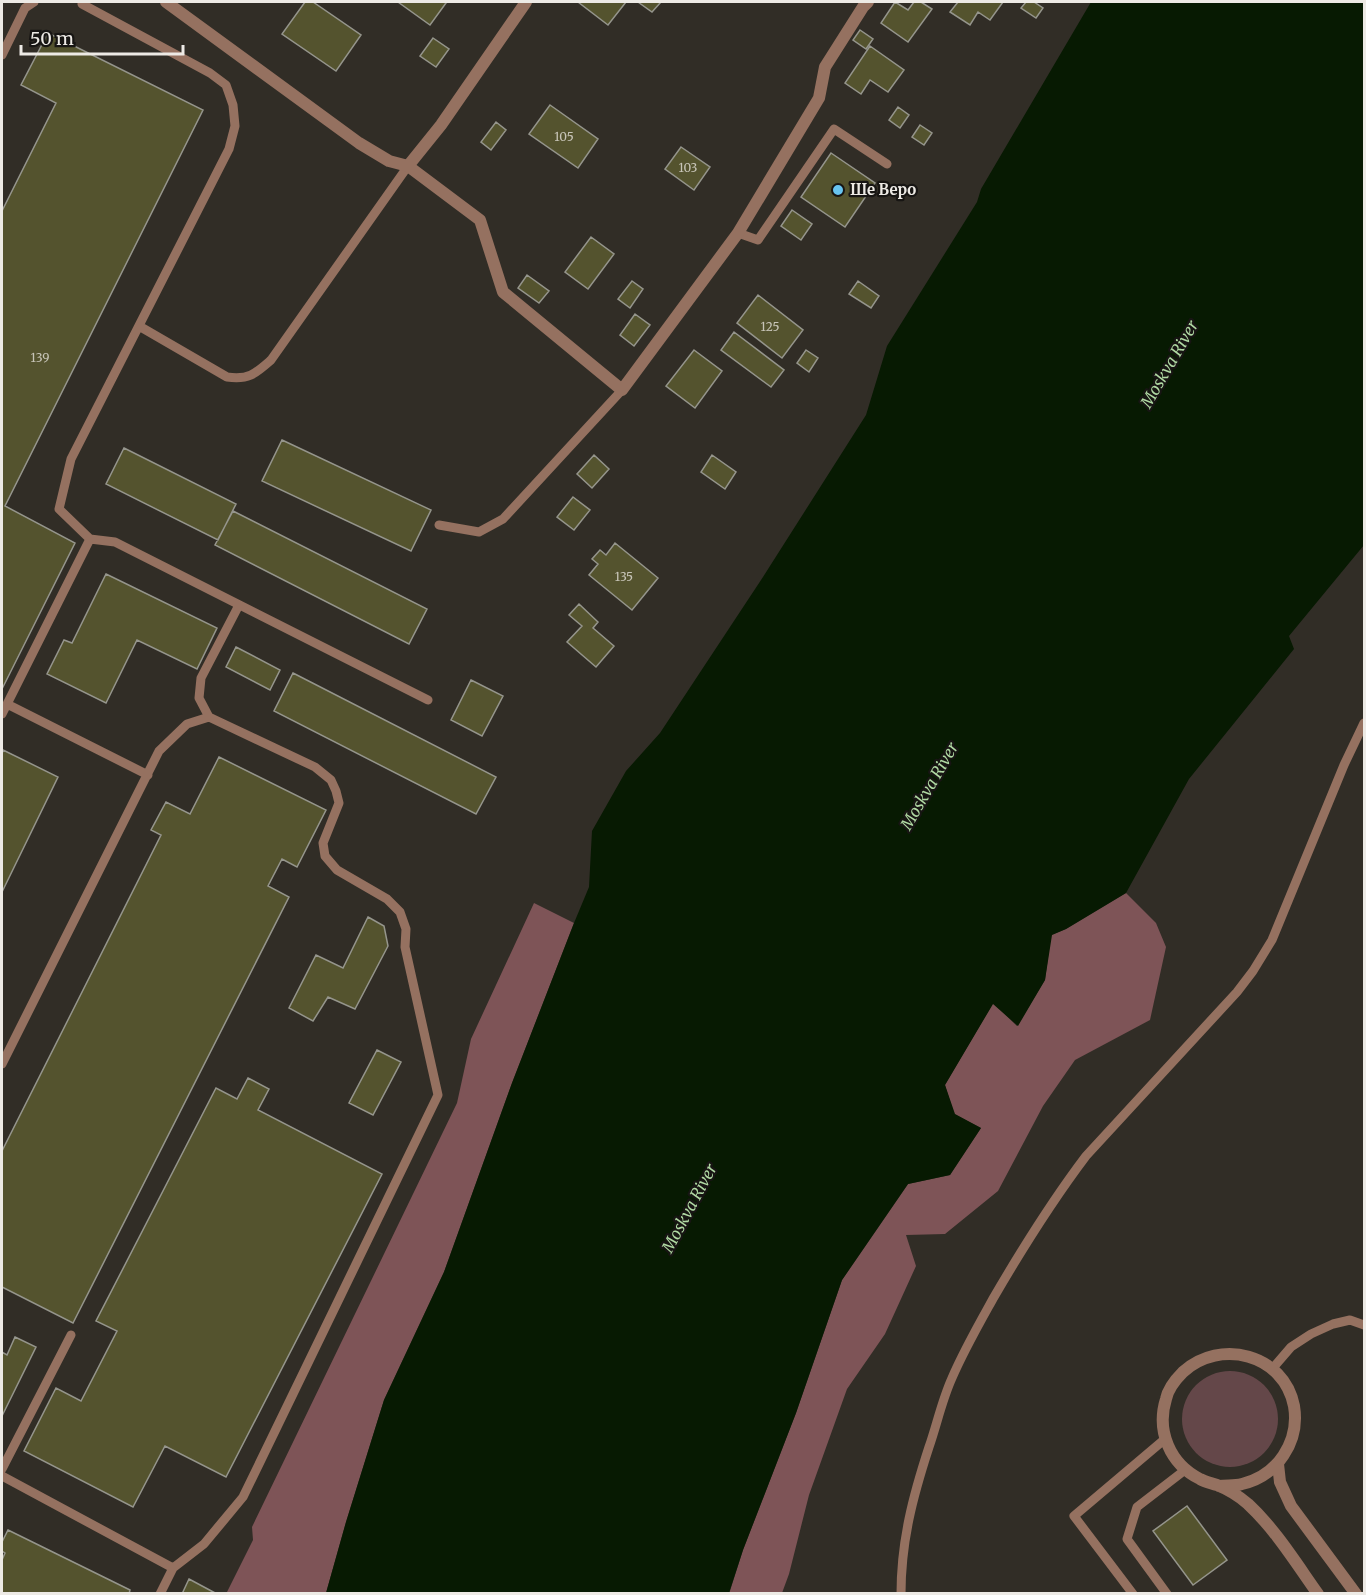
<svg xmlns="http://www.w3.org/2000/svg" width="1366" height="1595" font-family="Merriweather,serif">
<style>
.green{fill:#644749}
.forest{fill:#7e5457}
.water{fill:#071a02}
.building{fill:#54532e;stroke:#95958c;stroke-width:1.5}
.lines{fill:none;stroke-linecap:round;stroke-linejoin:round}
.service{stroke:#957160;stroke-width:9}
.minor{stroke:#957160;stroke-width:12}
.poi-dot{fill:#68c4f0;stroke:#171513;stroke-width:2}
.labels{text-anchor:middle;stroke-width:4.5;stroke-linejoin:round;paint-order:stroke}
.number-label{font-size:12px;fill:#c7c4b7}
.poi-label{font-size:15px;font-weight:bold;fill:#edeae5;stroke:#171513;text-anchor:start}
.water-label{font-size:16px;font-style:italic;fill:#b0d9a3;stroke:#171513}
</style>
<rect width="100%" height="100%" fill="#312d26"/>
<!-- green -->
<path class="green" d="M1182 1419a48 48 0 1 1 96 0a48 48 0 1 1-96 0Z"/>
<!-- forest -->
<path class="forest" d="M1126 893 1156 923 1166 947 1150 1020 1075 1060 1043 1106 998 1191 945 1234 906 1235 916 1266 885 1334 847 1389 809 1495 789 1574 782 1593 729 1594 743 1550 796 1413 842 1280 908 1184 950 1175 981 1128 954 1114 945 1085 993 1003 1017 1026 1045 980 1051 935 1066 929Z
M534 903 574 923 512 1083 444 1272 384 1400 346 1522 326 1593 226 1594 253 1540 252 1527 457 1103 471 1039Z"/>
<!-- water -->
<path class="water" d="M1091 2H1364V545L1289 636 1294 649 1189 779 1126 893 1066 929 1052 935 1045 980 1018 1026 993 1004 945 1085 955 1114 981 1128 950 1175 908 1184 842 1280 796 1413 743 1550 729 1593H326L346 1522 384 1400 444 1272 512 1083 574 923 589 887 592 831 626 771 660 733 763 577 866 415 887 346 977 202 981 189Z"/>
<!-- building -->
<path class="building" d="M305 2H313L361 35 336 71 282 34Z
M398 2H444L446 3 430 25Z
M578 2H626L608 25Z
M638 2H661L652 12Z
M895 2 908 10 914 2H921L932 9 908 42 881 23Z
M958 2H1003L990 20 978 12 970 25 950 12Z
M1026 2H1034L1043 8 1036 18 1021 8Z
M860 30 873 39 866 49 853 40Z
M48 33 203 110 5 506 75 543 2 689V211L56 103 21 85Z
M433 38 449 49 436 67 420 56Z
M870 46 904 70 888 92 870 80 861 94 845 83Z
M550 105 598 139 578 168 529 134Z
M898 107 909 115 900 128 889 120Z
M496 122 506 130 491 150 481 142Z
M920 125 932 133 924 145 912 137Z
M681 147 710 167 694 190 665 169Z
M831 153 875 183 845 227 801 197Z
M792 210 812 224 801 240 781 226Z
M591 237 614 254 588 289 565 272Z
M527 275 549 291 539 303 518 288Z
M632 281 643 289 630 308 618 299Z
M858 281 879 296 871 308 849 294Z
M758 295 803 330 782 358 737 323Z
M635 314 650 325 634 346 620 335Z
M734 332 784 370 771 387 721 350Z
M694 350 722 371 695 408 666 386Z
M806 350 818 358 809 372 797 363Z
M282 440 431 510 411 551 262 481Z
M124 448 236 504 218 540 106 484Z
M594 455 609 469 592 488 577 474Z
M712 455 736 472 725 489 701 472Z
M573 497 590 510 574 530 557 517Z
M233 511 427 609 409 644 215 545Z
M615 543 658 578 632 610 589 575 598 564 592 559 600 550 606 555Z
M106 574 217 628 197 669 137 640 106 703 47 674 64 640 72 643Z
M579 604 598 622 593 628 614 646 596 667 567 642 582 626 569 615Z
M236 647 280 670 270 690 226 667Z
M293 673 496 777 476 814 274 711Z
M471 680 503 696 482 736 451 720Z
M3 750 58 777 2 892V754Z
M219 757 326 810 297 867 282 859 268 886 289 897 73 1323 2 1287V1151L161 835 151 830 166 802 190 814Z
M368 917 384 926 388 946 355 1009 328 997 313 1021 289 1008 316 955 343 968Z
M377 1050 401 1062 373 1115 349 1103Z
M248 1078 269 1089 258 1110 382 1174 226 1477 165 1446 133 1507 24 1451 56 1388 81 1401 117 1331 96 1321 216 1088 237 1099Z
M15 1337 36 1347 2 1416V1352L7 1355Z
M1187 1506 1227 1560 1193 1585 1153 1531Z
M8 1530 130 1590 129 1594H2V1560L5 1553 2 1551V1542Z
M189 1579 217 1594H182Z"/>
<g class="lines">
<!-- service -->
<path class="service" d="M2 55 25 8 34 2
M738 233 758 240 834 129 887 164
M139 326 227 377C249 380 255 374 271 360L408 166
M439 525 479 532 503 519 622 390
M90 539 115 542 428 700
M7 704 148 775
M2 714 90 539 59 509 71 459 229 149 235 126 233 105 226 85 210 73 82 4
M209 717 199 698 201 678 239 605
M2 1064 159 751 187 724 209 717 315 767 331 780 336 791 339 803 323 843 325 856 337 870 387 899 400 912 406 929 405 947 438 1095 243 1497 204 1544 173 1568 160 1594
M1272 1369 1291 1347 1311 1334 1333 1324 1350 1320 1364 1325
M2 1469 71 1335
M2 1476 173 1568
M901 1594C901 1541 913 1496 929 1447 937 1424 942 1400 952 1378 964 1350 979 1324 994 1297 1022 1249 1052 1201 1086 1156L1237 992 1253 971 1272 940 1344 765 1364 723
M1133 1594 1074 1516 1165 1439
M1167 1594 1127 1539 1137 1507 1185 1470"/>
<!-- minor -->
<path class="minor" d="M166 2 359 143 389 161 408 166 441 125 526 2
M408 166 480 220 503 292 622 390 738 233 819 98 825 67 863 7 868 2
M1278 1464 1280 1482 1291 1506 1356 1594
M1219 1486C1227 1485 1235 1486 1242 1484 1277 1476 1300 1442 1294 1406 1284 1354 1220 1338 1183 1372 1176 1379 1168 1389 1166 1399 1156 1431 1170 1464 1200 1479 1205 1482 1211 1483 1217 1485 1227 1489 1240 1497 1248 1504 1275 1529 1296 1563 1318 1594"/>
</g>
<!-- markers -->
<circle class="poi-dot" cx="838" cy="190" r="6"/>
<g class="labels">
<!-- number labels -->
<g class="number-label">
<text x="564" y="141">105</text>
<text x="688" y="172">103</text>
<text x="770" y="331">125</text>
<text x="40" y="362">139</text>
<text x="624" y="581">135</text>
</g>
<!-- poi labels -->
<g class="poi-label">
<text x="850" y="195">Ше Веро</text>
</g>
<!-- water labels -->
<g class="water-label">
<text transform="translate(1169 364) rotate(-60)" y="6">Moskva River</text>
<text transform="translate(929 786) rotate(-60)" y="6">Moskva River</text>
<text transform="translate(689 1208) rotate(-62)" y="6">Moskva River</text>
</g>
</g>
<!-- border -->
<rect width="1366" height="1595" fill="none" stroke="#edeae5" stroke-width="6"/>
<!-- scale -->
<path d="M21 45v9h162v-9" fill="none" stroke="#edeae5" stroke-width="3"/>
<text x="30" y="45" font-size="18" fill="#edeae5" stroke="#171513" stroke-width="4.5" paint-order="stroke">50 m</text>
</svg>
